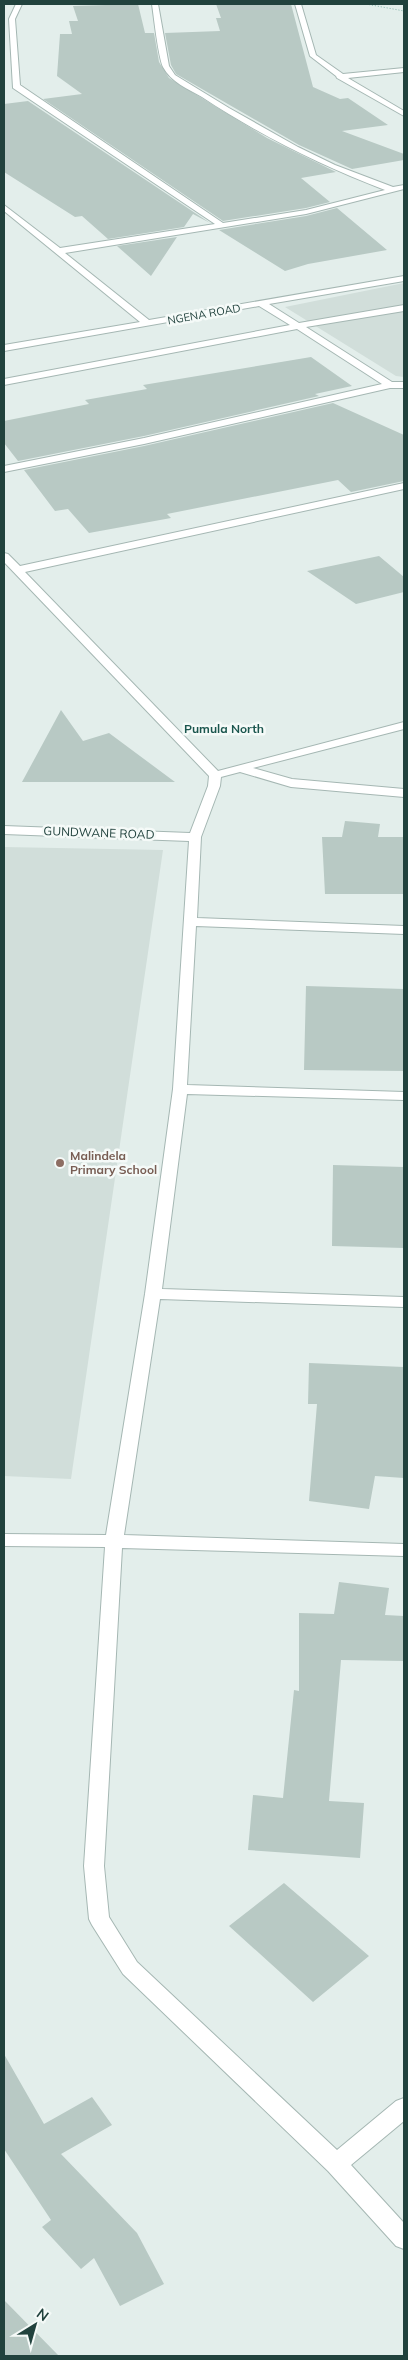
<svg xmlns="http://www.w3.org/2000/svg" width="408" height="2360" font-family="Mulish,sans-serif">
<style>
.built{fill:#d1deda}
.building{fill:#b8c9c4}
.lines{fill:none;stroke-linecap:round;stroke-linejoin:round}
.minor-casing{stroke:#a5b7b3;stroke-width:2}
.path{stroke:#81b4aa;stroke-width:1;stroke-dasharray:1 2;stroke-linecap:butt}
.minor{fill:#fff;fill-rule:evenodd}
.education-dot{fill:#8d6e63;stroke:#f5faf8;stroke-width:2}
.labels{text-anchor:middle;stroke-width:5;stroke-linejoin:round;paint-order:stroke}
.far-street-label{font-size:11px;fill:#21423d;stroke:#f5faf8}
.far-quarter-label{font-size:12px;font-weight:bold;fill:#1b564e;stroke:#f5faf8}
.street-label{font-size:12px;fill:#21423d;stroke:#f5faf8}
.education-label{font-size:12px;font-weight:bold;fill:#785e54;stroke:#f5faf8;text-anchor:start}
</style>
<rect width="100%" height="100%" fill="#e3eeeb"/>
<!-- built -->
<path class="built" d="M404 283V377L396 376 285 307Z
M4 847 163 850 71 1479 4 1476Z"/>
<!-- building -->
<path class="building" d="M138 4 145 33H154L159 62 169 78 267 138 336 172 301 178 330 202 306 208 223 221 43 99 82 94 57 76 60 34H72L69 21H78L73 6Z
M216 4H291L313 87 340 99 348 98 388 125 342 131 404 154V160L352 169 299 145 176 74 171 65 165 33 220 31 216 18H221Z
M28 101 210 223 193 214 184 227 108 239 82 216 75 217 4 172V104Z
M337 208 387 250 308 264 285 271 219 230 306 216Z
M177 237 151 276 117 246Z
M311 357 352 386 315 394 319 396 144 436 18 461 4 443V421L89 404 85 400 147 389 143 385Z
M333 403 404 435V481L351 492 338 480 167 514 171 518 89 533 68 509 55 511 24 470 144 446Z
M379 556 404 577V592L356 604 307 571Z
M61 710 83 741 109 733 175 782H22Z
M345 821 380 824 378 837H404V894H325L322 837H342Z
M306 986 404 989V1071L304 1070Z
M333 1165 404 1167V1248L332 1246Z
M309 1363 404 1367V1478L375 1476 369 1509 309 1501 317 1404H308Z
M339 1582 389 1588 385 1615 404 1616V1661L341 1660 329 1801 364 1803 360 1858 248 1850 253 1795 283 1798 294 1690 299 1691V1613L334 1614Z
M284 1883 369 1956 313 2002 229 1926Z
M4 2054 44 2124 92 2097 112 2125 61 2154 137 2233 164 2284 120 2306 94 2258 81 2269 42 2227 51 2220 4 2149Z
M4 2300 59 2356H4Z"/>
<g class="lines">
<defs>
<path id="minor" d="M16 4H22L15 19 20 85 223 223 306 210 385 190C319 165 260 135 202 97 188 89 171 82 163 67 158 56 154 18 152 4H158L169 66 175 75 229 108 298 147 335 165 393 187 404 185V189L306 214 65 253 149 320 404 276V281L269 304 299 323 404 305V311L306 327 392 382H404V388H390L144 444 4 472V466L144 438 382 384 297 329 4 385V379L290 325 259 306 4 351V345L140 322 4 211V205L60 248 215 224 13 88 9 19Z
M295 4H301L316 55 343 74 404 68V72L348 78 404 111V116L337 78 336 76 310 56Z
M404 483V489L25 572 218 771 404 722V729L253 768 292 779 404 789V797L291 787 240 772 221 777 220 786 201 837 197 918 404 926V934L196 926 187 1085 404 1092V1100L187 1094 162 1289 404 1297V1307L160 1299 124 1535 404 1544V1556L122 1548 104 1866 109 1917 137 1962 337 2150 396 2101 404 2098V2121L351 2165 404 2223V2249L396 2246 328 2171 123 1974 92 1925 89 1919 84 1866 105 1547 4 1546V1534L106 1535 145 1294 173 1089 189 841 4 834V826L190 833 208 786 209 776 4 562V553L8 554 20 566Z"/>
</defs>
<!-- minor casing -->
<use href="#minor" class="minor-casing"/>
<!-- path -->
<path class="path" d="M366 4 404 11"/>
<!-- minor -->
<use href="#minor" class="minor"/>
</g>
<!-- markers -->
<circle class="education-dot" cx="60" cy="1163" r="5"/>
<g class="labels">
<!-- far-street labels -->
<g class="far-street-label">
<text transform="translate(204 314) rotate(-10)" y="4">NGENA ROAD</text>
</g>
<!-- far-quarter labels -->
<g class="far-quarter-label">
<text x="224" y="733">Pumula North</text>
</g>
<!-- street labels -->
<g class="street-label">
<text transform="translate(99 833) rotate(2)" y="4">GUNDWANE ROAD</text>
</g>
<!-- education labels -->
<g class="education-label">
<text x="70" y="1160">Malindela<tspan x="70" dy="14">Primary School</tspan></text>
</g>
</g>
<!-- border -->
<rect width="408" height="2360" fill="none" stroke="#21423d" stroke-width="10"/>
<!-- north arrow -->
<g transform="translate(35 2325) rotate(37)" stroke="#f5faf8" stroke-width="4" paint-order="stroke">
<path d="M0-4L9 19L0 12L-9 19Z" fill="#21423d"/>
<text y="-8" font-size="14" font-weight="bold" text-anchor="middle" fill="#21423d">N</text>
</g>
</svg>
